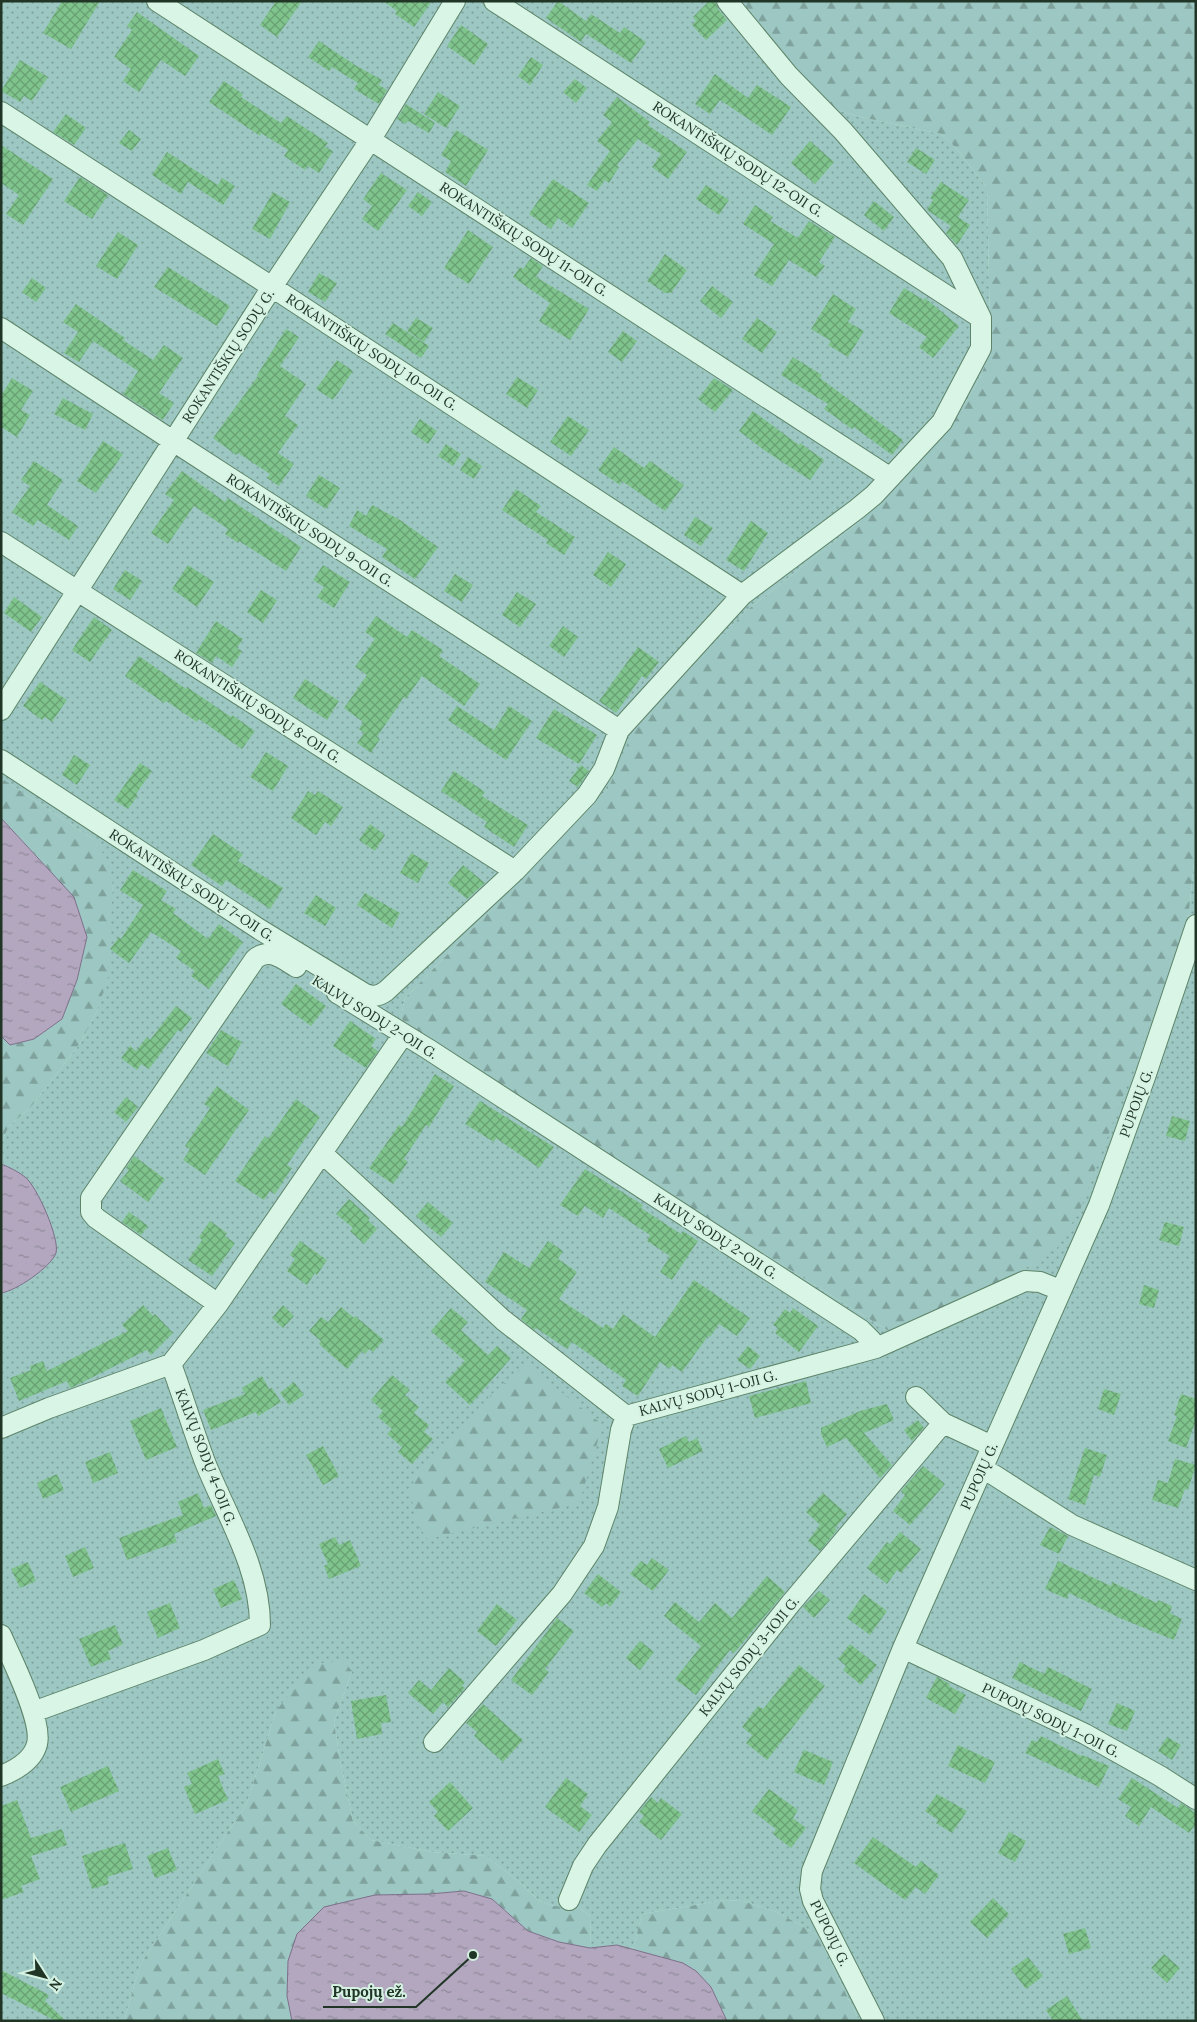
<svg xmlns="http://www.w3.org/2000/svg" width="1197" height="2022" font-family="Lora,serif">
<style>
.green{fill:url(#green-dots)}
.forest{fill:url(#forest-firs)}
.water{fill:url(#water-ripples);stroke:#7e6f8b}
.building{fill:url(#building-cross-hatch)}
.lines{fill:none;stroke-linecap:round;stroke-linejoin:round}
.minor-casing{stroke:#5e8469;stroke-width:22}
.minor{stroke:#d9f5e6;stroke-width:20}
.labels{text-anchor:middle;stroke-width:4;stroke-linejoin:round;paint-order:stroke}
.street-label{font-size:14px;fill:#203526;stroke:#d5f2e3}
.leader{fill:none;stroke:#203526;stroke-width:2}
.callout-dot{fill:#203526;stroke:#d5f2e3;stroke-width:2}
.callout-label{font-size:15px;text-anchor:middle;font-weight:bold;fill:#203526;stroke:#d5f2e3;stroke-width:4;stroke-linejoin:round;paint-order:stroke}
</style>
<defs>
<pattern id="green-dots" width="8" height="8" patternUnits="userSpaceOnUse" patternTransform="scale(1.25)"><rect width="8" height="8" fill="#9cc7c2"/><path d="M2 2h.1M6 6h.1" fill="none" stroke="#7fa29d" stroke-width="1.8" stroke-linecap="round"/></pattern>
<pattern id="forest-firs" width="22" height="20" patternUnits="userSpaceOnUse" patternTransform="scale(1.25)"><rect width="22" height="20" fill="#9cc7c2"/><path d="M5 1l3.5 6h-7zM16 11l3.5 6h-7z" fill="#7fa29d"/></pattern>
<pattern id="water-ripples" width="26" height="14" patternUnits="userSpaceOnUse" patternTransform="scale(1.25)"><rect width="26" height="14" fill="#b2a7be"/><path d="M2 4q2-2 4 0t4 0M15 11q2-2 4 0t4 0" fill="none" stroke="#90899a"/></pattern>
<pattern id="building-cross-hatch" width="8" height="8" patternUnits="userSpaceOnUse" patternTransform="scale(1.25)"><rect width="8" height="8" fill="#80c48d"/><path d="M0 0l8 8M0 8l8-8" fill="none" stroke="#68a073"/></pattern>
</defs>
<rect width="100%" height="100%" fill="#c7ead7"/>
<!-- green -->
<path class="green" d="M1 1H735L838 110 856 116 941 134 955 147 987 188 990 326 988 356 980 378 964 405 939 437 859 522 746 611 636 726 608 789 405 998 401 1016 408 1032 887 1330H899L1188 923 1196 840V2021H859L818 1935 777 1912 743 1901 725 1900 642 1914 633 1949 616 1945 590 1948 591 1917 578 1907 554 1906 538 1900 524 1886 486 1856 432 1852 371 1840 353 1821 340 1760 334 1722 352 1671 276 1711 247 1803 140 1965 124 2021H1V1293L9 1291 25 1177 3 1165 1 1143 9 1126 31 1107 81 1042 97 1011 110 914 113 884 93 839 1 778Z"/>
<!-- forest -->
<path class="forest" d="M735 1H1196V840L1188 923 1080 1210 1057 1248 1038 1262 899 1330H887L408 1032 401 1016 405 998 608 789 635 726 746 611 859 522 939 437 964 405 980 378 988 356 990 326 987 188 955 147 941 134 856 116 838 110 816 93Z
M1 778 93 839 106 858 113 884 108 977 97 1011 81 1042 31 1107 9 1126 1 1143V1036L10 1045 34 1039 62 1019 77 980 87 937 45 865 1 818Z
M528 1366 598 1421 601 1430 581 1497 575 1504 428 1539 418 1526 410 1492 416 1475 492 1394 523 1367Z
M343 1661 352 1671 334 1722 340 1760 353 1821 371 1840 432 1852 486 1856 524 1886 538 1900 554 1906 578 1907 591 1917 590 1948 559 1942 528 1931 492 1899 464 1891 429 1894 297 1934C287 1967 285 1987 292 2021H124L140 1965 247 1803 276 1711 313 1664Z
M725 1900 743 1901 777 1912 818 1935 859 2021H727L711 1987 633 1949 642 1914Z"/>
<!-- water -->
<path class="water" d="M1 818 74 897 87 937 77 980 62 1019 34 1039 10 1045 1 1036Z
M1 1164C9 1167 19 1172 25 1177 37 1186 60 1239 56 1253 51 1267 16 1291 1 1293Z
M464 1891 492 1899 528 1931 559 1942 590 1948 617 1945 683 1963 696 1971 711 1987 727 2021H292L287 1996 288 1961 297 1934 324 1907 375 1895 429 1894Z"/>
<!-- building -->
<path class="building" d="M62 1H100L71 49 43 33Z
M276 1H302L277 37 260 25Z
M383 1H432L414 27 395 14 397 11Z
M558 1 586 21 591 14 620 33 624 27 646 42 631 63 586 34 581 42 546 18Z
M709 1H715L718 9 727 20 706 40 692 25 696 21 693 17Z
M137 12 199 56 185 76 161 60 139 92 123 81 131 69 114 57 132 30 127 26Z
M461 25 488 44 474 65 447 46Z
M319 41 355 65 382 80 379 85 387 90 379 104 354 89 358 83 332 67 329 71 308 57Z
M531 57 543 65 530 85 518 76Z
M20 60 48 77 32 101 24 96 20 102 1 91Z
M715 74 748 98 757 85 791 107 772 135 720 100 710 114 695 104Z
M575 79 587 88 576 103 563 92Z
M224 81 243 94 241 97 281 123 287 116 328 143 325 147 333 151 319 173 308 166 305 170 284 156 288 150 261 133 260 136 209 102Z
M438 92 460 106 446 128 424 114Z
M617 97 650 122 648 125 687 152 668 179 652 167 661 154 638 139 617 165 619 167 609 183 605 180 597 191 587 185 610 151 597 141 612 122 603 115Z
M406 104 435 123 429 133 408 121 405 124 397 119Z
M66 114 86 128 74 145 53 132Z
M129 130 141 139 132 151 119 143Z
M456 130 488 150 466 186 445 172 451 161 441 155Z
M810 141 834 162 815 184 791 163Z
M1 145 53 179 23 225 6 214 19 195 1 183Z
M916 148 935 160 926 174 907 162Z
M167 152 218 185 222 178 235 186 223 205 188 182 181 194 152 175Z
M381 173 407 190 378 231 362 219 372 206 363 199Z
M80 177 108 195 92 219 64 201Z
M553 179 589 203 572 228 558 218 551 229 529 214Z
M941 182 969 200 958 217 970 225 957 245 946 233 951 226 927 210 933 200 930 198Z
M706 185 729 200 719 215 696 199Z
M273 192 290 202 270 239 252 229Z
M418 192 432 202 422 216 408 206Z
M874 201 894 217 884 231 864 215Z
M755 205 773 217 770 221 798 238 809 221 835 237 819 262 825 266 816 277 789 260 772 286 754 275 774 244 743 224Z
M468 230 493 247 469 284 444 268Z
M118 232 138 245 117 279 96 266Z
M665 254 687 270 671 293H665L647 281Z
M531 258 543 266 536 277 589 309 570 340 539 321 550 303 513 277 520 267 523 269Z
M168 267 230 306 217 326 154 287Z
M319 273 337 283 325 302 308 292Z
M32 278 46 288 36 302 22 292Z
M712 286 733 302 721 318 700 301Z
M904 288 924 300 925 298 959 326 933 358 919 347 927 337 889 313Z
M833 294 856 309 848 322 864 331 848 357 828 345 831 341 811 329Z
M76 304 125 338 123 340 153 360 164 345 183 358 159 393 174 403 163 420 123 394 138 371 93 341 79 362 64 353 78 332 63 322Z
M416 318 433 328 424 342 407 331Z
M757 318 777 332 762 353 742 339Z
M393 323 429 346 421 358 385 334Z
M286 329 299 337 280 366 306 384 285 416 298 425 278 453 294 464 279 486 267 478 270 474 238 453 236 455 213 438 258 376 257 375Z
M623 331 637 341 622 362 608 352Z
M793 357 822 375 820 378 903 440 892 455 854 427 852 429 824 409 828 404 781 375Z
M337 360 353 371 333 400 316 389Z
M517 377 538 390 527 408 506 394Z
M12 378 33 391 21 410 30 415 17 437 1 427V396Z
M714 378 733 390 715 412 698 399Z
M63 398 93 414 85 430 54 414Z
M753 411 799 445 800 443 824 460 810 480 764 450 739 431Z
M568 416 589 430 571 456 550 442Z
M420 419 437 431 428 444 411 432Z
M103 441 123 454 96 493 77 481Z
M446 444 461 454 453 466 438 456Z
M614 447 644 468 650 461 684 485 665 511 622 481 620 485 598 470Z
M468 457 482 466 474 479 460 470Z
M34 461 63 480 47 505 78 526 69 540 38 520 33 526 12 512 30 486 21 480Z
M182 471 225 502 228 498 301 547 286 571 239 541 238 543 225 534 228 529 194 506 168 544 151 533 174 500 165 494Z
M319 475 340 488 326 509 306 496Z
M516 489 541 506 536 512 575 537 564 555 546 543 548 540 502 510Z
M372 505 400 520 438 547 415 579 382 557 387 549 349 526 357 510 366 516Z
M695 517 713 528 701 546 684 535Z
M751 521 768 533 744 571 726 560Z
M608 552 626 564 611 587 593 575Z
M188 565 214 582 197 607 172 589Z
M323 565 350 582 334 608 317 597 324 587 313 580Z
M125 570 142 581 130 600 113 589Z
M455 574 473 585 462 602 444 591Z
M261 590 277 600 263 623 247 612Z
M517 592 536 604 520 627 502 615Z
M14 597 42 617 31 632 4 613Z
M376 616 407 637 412 630 443 650 439 656 480 684 464 706 422 676 406 699 404 697 377 737 380 739 371 753 357 743 364 733 359 729 363 722 344 708 367 675 355 667 375 639 365 632Z
M94 617 112 630 90 662 72 650Z
M216 621 243 639 237 648 242 651 232 667 216 656 212 663 196 653Z
M563 626 578 637 564 657 549 646Z
M638 647 659 662 646 679 642 676 616 713 599 701Z
M139 656 186 689 187 687 231 717 232 715 255 731 242 749 199 719 197 722 166 701 164 703 125 676Z
M305 679 339 701 327 720 293 698Z
M40 682 67 700 52 722 45 717 42 720 23 706Z
M457 706 494 730 509 706 532 721 506 760 448 720Z
M554 709 597 735 579 764 536 738Z
M266 752 288 766 273 791 250 777Z
M74 755 90 765 77 785 62 775Z
M140 763 152 771 136 794 138 795 128 809 114 800Z
M581 765 589 771 578 787 569 781Z
M454 771 485 792 482 796 528 825 514 847 484 827 487 822 441 791Z
M308 791 315 795 318 791 343 807 331 826 325 822 316 835 291 818Z
M370 824 385 835 375 851 359 840Z
M213 834 243 854 238 861 283 888 270 909 226 880 222 886 191 865Z
M411 853 429 863 418 883 400 873Z
M463 865 485 883 467 899 448 883Z
M133 870 167 891 161 900 176 909 173 913 208 939 219 924 243 942 209 989 191 976 195 971 176 958 181 951 151 932 129 963 110 949 119 937 121 939 143 905 120 890Z
M365 893 400 913 392 928 357 905Z
M316 895 336 908 325 926 304 913Z
M296 984 326 1006 311 1026 281 1004Z
M176 1006 192 1018 181 1032 178 1030 149 1069 141 1064 137 1070 121 1058 130 1046 136 1051 147 1037 150 1040Z
M350 1021 376 1039 371 1046 378 1051 366 1068 333 1046Z
M221 1030 242 1042 228 1066 206 1053Z
M435 1074 454 1086 429 1127 426 1125 404 1159 408 1162 393 1184 369 1168 399 1125 402 1127Z
M217 1086 249 1110 205 1175 183 1160 190 1149 185 1146 210 1108 204 1104Z
M126 1097 138 1107 126 1122 114 1112Z
M296 1099 320 1117 287 1165 292 1168 275 1194 270 1191 264 1200 235 1181 265 1136 268 1139Z
M480 1101 554 1147 539 1168 496 1138 494 1142 465 1124Z
M1172 1116 1190 1121 1185 1141 1166 1136Z
M134 1156 165 1179 148 1202 120 1181 129 1170 126 1168Z
M585 1169 643 1205 641 1208 681 1234 683 1231 698 1241 672 1280 660 1272 670 1256 647 1241 650 1235 609 1208 603 1218 585 1206 578 1216 560 1205Z
M349 1199 370 1218 368 1220 377 1229 364 1244 350 1231 353 1228 336 1214Z
M428 1202 453 1223 441 1237 416 1216Z
M129 1212 148 1226 141 1235 122 1222Z
M210 1221 227 1233 225 1236 235 1243 212 1276 188 1260 202 1240 199 1237Z
M1165 1222 1184 1227 1179 1246 1159 1240Z
M300 1241 327 1260 317 1275 315 1273 307 1285 287 1271 295 1259 290 1255Z
M548 1241 563 1251 558 1259 577 1272 559 1299 603 1328 606 1324 613 1329 623 1314 655 1337 694 1280 750 1318 737 1336 719 1324 710 1337 708 1336 682 1372 672 1365 670 1369 660 1362 638 1396 622 1386 626 1380 572 1342 567 1349 536 1328 534 1330 521 1319 527 1310 485 1282 504 1252 529 1268Z
M1144 1285 1159 1290 1154 1308 1139 1304Z
M143 1305 153 1316 155 1314 173 1333 151 1355 147 1350 73 1387 70 1388 67 1381 19 1401 10 1378 31 1370 30 1366 43 1361 47 1371 128 1331 122 1325Z
M283 1305 294 1316 283 1328 272 1318Z
M341 1307 354 1318 355 1316 384 1340 373 1352 369 1349 365 1354 362 1351 347 1369 319 1344 321 1341 309 1331 321 1317 328 1322Z
M451 1308 468 1322 461 1330 488 1355 497 1346 511 1358 470 1405 445 1382 465 1361 431 1331Z
M793 1308 818 1326 799 1352 775 1333 778 1328 773 1325 785 1309 790 1313Z
M748 1346 760 1356 750 1369 737 1360Z
M392 1375 410 1390 405 1395 419 1407 414 1413 429 1425 424 1432 433 1439 412 1464 398 1452 402 1447 387 1434 392 1429 378 1417 383 1411 371 1400Z
M262 1376 269 1389 272 1388 281 1402 258 1416 256 1412 211 1430 203 1410 245 1394 242 1388Z
M806 1381 811 1403 755 1418 749 1396Z
M294 1382 304 1395 289 1405 280 1393Z
M1104 1389 1121 1394 1114 1415 1098 1409Z
M1181 1394 1196 1399V1420L1186 1448 1168 1441 1177 1416 1174 1415Z
M887 1404 894 1420 864 1433 892 1465 880 1478 846 1438 827 1447 821 1434V1428L860 1411Z
M161 1408 177 1447 146 1460 130 1421Z
M918 1420 924 1428 912 1441 904 1430Z
M686 1436 689 1442 697 1438 703 1451 668 1468 659 1449Z
M323 1446 339 1476 323 1485 306 1455Z
M1085 1448 1107 1455 1100 1477 1094 1475 1085 1505 1068 1499Z
M110 1452 118 1473 93 1483 85 1462Z
M1175 1459 1196 1465 1188 1490 1185 1489 1178 1508 1152 1500 1158 1480 1168 1483Z
M923 1466 945 1484 910 1525 893 1511 905 1495 901 1491Z
M57 1474 64 1490 43 1499 37 1483Z
M198 1493 204 1508 211 1505 216 1516 174 1534 177 1542 127 1560 119 1538 183 1515 178 1502Z
M823 1493 847 1514 835 1528 837 1530 820 1551 808 1541 820 1525 806 1512Z
M1050 1527 1068 1536 1059 1554 1040 1545Z
M900 1532 921 1549 901 1573 897 1570 887 1584 867 1568 887 1542 890 1544Z
M335 1537 339 1545 350 1540 361 1566 329 1579 324 1566 328 1564 319 1544Z
M85 1547 94 1568 73 1577 65 1556Z
M652 1558 669 1570 653 1591 630 1574 641 1561 647 1565Z
M1058 1561 1111 1586 1112 1582 1157 1603 1158 1600 1172 1606 1170 1613 1182 1619 1174 1640 1122 1619 1069 1593 1067 1599 1045 1589Z
M28 1562 36 1581 20 1588 11 1569Z
M598 1574 621 1592 610 1607 606 1603 602 1607 584 1593Z
M767 1576 785 1592 734 1653 730 1650 696 1695 675 1679 701 1646 664 1616 675 1602 699 1622 715 1603 732 1618Z
M234 1580 242 1599 221 1608 213 1589Z
M819 1591 830 1600 814 1618 803 1607Z
M864 1594 887 1611 870 1635 847 1618Z
M170 1603 180 1628 158 1638 147 1612Z
M497 1604 517 1620 496 1646 477 1631Z
M557 1618 574 1631 545 1669 549 1672 532 1695 511 1680Z
M115 1625 123 1644 108 1651 111 1659 91 1667 79 1639Z
M640 1641 654 1652 640 1670 626 1658Z
M850 1644 877 1665 861 1685 843 1670 846 1666 838 1659Z
M1020 1662 1044 1674 1048 1667 1092 1689 1081 1711 1012 1678Z
M799 1665 825 1686 767 1760 746 1743 752 1735 742 1727 758 1706 763 1709Z
M449 1668 465 1682 462 1686 465 1688 448 1707 443 1702 433 1714 408 1693 419 1680 431 1690Z
M937 1677 950 1684 949 1686 966 1695 955 1714 926 1698Z
M386 1695 391 1722 381 1723 382 1734 357 1739 351 1701Z
M1117 1703 1135 1711 1127 1731 1108 1724Z
M483 1704 523 1740 503 1762 474 1736 477 1732 466 1723Z
M1041 1736 1081 1756 1082 1755 1109 1766 1099 1787 1025 1753 1032 1740 1037 1742Z
M1167 1737 1181 1745 1172 1760 1158 1751Z
M958 1745 995 1762 985 1783 948 1766Z
M804 1750 833 1762 824 1785 794 1772Z
M218 1759 225 1774 218 1776 228 1800 195 1814 184 1787 192 1784 187 1773Z
M108 1766 119 1791 71 1812 60 1787Z
M566 1778 588 1794 580 1806 592 1815 579 1832 545 1807Z
M1132 1778 1178 1808 1181 1803 1196 1813V1824L1189 1833 1151 1807 1139 1826 1125 1816 1131 1807 1118 1799Z
M450 1782 473 1808 448 1831 434 1816 438 1812 429 1802Z
M769 1789 798 1810 793 1818 806 1828 791 1848 773 1834 776 1829 752 1811Z
M937 1794 967 1811 952 1833 936 1823 938 1820 925 1811Z
M651 1797 658 1803 661 1798 682 1814 661 1840 639 1822 644 1816 639 1812Z
M17 1800 31 1838 62 1829 67 1845 31 1856 40 1879 21 1886 24 1892 1 1900V1806Z
M1009 1832 1026 1841 1015 1862 998 1853Z
M873 1837 916 1867 921 1861 939 1875 925 1894 916 1887 905 1900 854 1863Z
M125 1843 133 1869 107 1877 109 1884 92 1889 82 1856Z
M168 1848 177 1870 155 1878 147 1856Z
M993 1898 1009 1914 987 1938 970 1922Z
M1085 1928 1091 1948 1069 1954 1063 1934Z
M1164 1954 1180 1968 1167 1983 1151 1968Z
M1028 1957 1043 1976 1026 1989 1011 1969Z
M1 1970 49 1995 45 2001 66 2021H56L1 1993Z
M1067 1996 1083 2021H1053L1046 2010Z"/>
<g class="lines">
<defs>
<path id="minor" d="M157 1 889 477
M494 1 981 318
M1 112 272 287 742 595
M1 328 173 441 619 730
M1 542 515 871
M1 710 272 287 371 139 455 1
M1 760 259 929 365 994C374 997 379 996 386 991L515 871 587 795 604 769 619 730 742 595 857 509 874 495 942 422 981 348V318L952 258 843 131 789 76 727 1
M337 993 428 1049 861 1330 871 1340 876 1348
M322 1153 503 1320 626 1416
M218 1304 96 1218 91 1212V1198L255 959C269 947 283 959 296 967
M916 1397 943 1423 992 1446
M1 1428 49 1408 171 1364 218 1304 403 1035
M982 1469 994 1475 1072 1525 1196 1580
M1 1635C11 1658 43 1721 37 1744 33 1760 16 1770 1 1776
M903 1648 1085 1734 1160 1776 1196 1799
M33 1712 204 1650 260 1625C260 1567 226 1515 205 1462 193 1430 183 1396 171 1364
M434 1742 562 1594 594 1546 608 1507 621 1430 626 1416 876 1348 1025 1281 1040 1282 1060 1290
M569 1900 583 1866 597 1845 791 1603 943 1423
M874 2021 813 1901 810 1889 812 1871 903 1648 1099 1205 1145 1077 1196 925"/>
</defs>
<!-- minor casing -->
<use href="#minor" class="minor-casing"/>
<!-- minor -->
<use href="#minor" class="minor"/>
</g>
<g class="labels">
<!-- street labels -->
<g class="street-label">
<text transform="translate(738 159) rotate(33)" y="5">ROKANTIŠKIŲ SODŲ 12-OJI G.</text>
<text transform="translate(524 239) rotate(33)" y="5">ROKANTIŠKIŲ SODŲ 11-OJI G.</text>
<text transform="translate(372 352) rotate(33)" y="5">ROKANTIŠKIŲ SODŲ 10-OJI G.</text>
<text transform="translate(228 356) rotate(-57)" y="5">ROKANTIŠKIŲ SODŲ G.</text>
<text transform="translate(310 530) rotate(33)" y="5">ROKANTIŠKIŲ SODŲ 9-OJI G.</text>
<text transform="translate(258 706) rotate(33)" y="5">ROKANTIŠKIŲ SODŲ 8-OJI G.</text>
<text transform="translate(192 885) rotate(33)" y="5">ROKANTIŠKIŲ SODŲ 7-OJI G.</text>
<text transform="translate(375 1017) rotate(32)" y="5">KALVŲ SODŲ 2-OJI G.</text>
<text transform="translate(1136 1103) rotate(-70)" y="5">PUPOJŲ G.</text>
<text transform="translate(716 1236) rotate(33)" y="5">KALVŲ SODŲ 2-OJI G.</text>
<text transform="translate(708 1393) rotate(-15)" y="5">KALVŲ SODŲ 1-OJI G.</text>
<text transform="translate(206 1457) rotate(69)" y="5">KALVŲ SODŲ 4-OJI G.</text>
<text transform="translate(979 1476) rotate(-66)" y="5">PUPOJŲ G.</text>
<text transform="translate(749 1656) rotate(-51)" y="5">KALVŲ SODŲ 3-IOJI G.</text>
<text transform="translate(1051 1720) rotate(26)" y="5">PUPOJŲ SODŲ 1-OJI G.</text>
<text transform="translate(830 1933) rotate(64)" y="5">PUPOJŲ G.</text>
</g>
</g>
<!-- callouts -->
<path class="leader" d="M473 1955L416 2007H323"/>
<circle class="callout-dot" cx="473" cy="1955" r="5"/>
<g class="callout-label">
<text x="369" y="1997">Pupojų ež.</text>
</g>
<!-- border -->
<rect width="1197" height="2022" fill="none" stroke="#203526" stroke-width="5"/>
<!-- north arrow -->
<g transform="translate(45 1977) rotate(126)" stroke="#d5f2e3" stroke-width="4" paint-order="stroke">
<path d="M0-4L9 19L0 12L-9 19Z" fill="#203526"/>
<text y="-8" font-size="14" font-weight="bold" text-anchor="middle" fill="#203526">N</text>
</g>
</svg>
